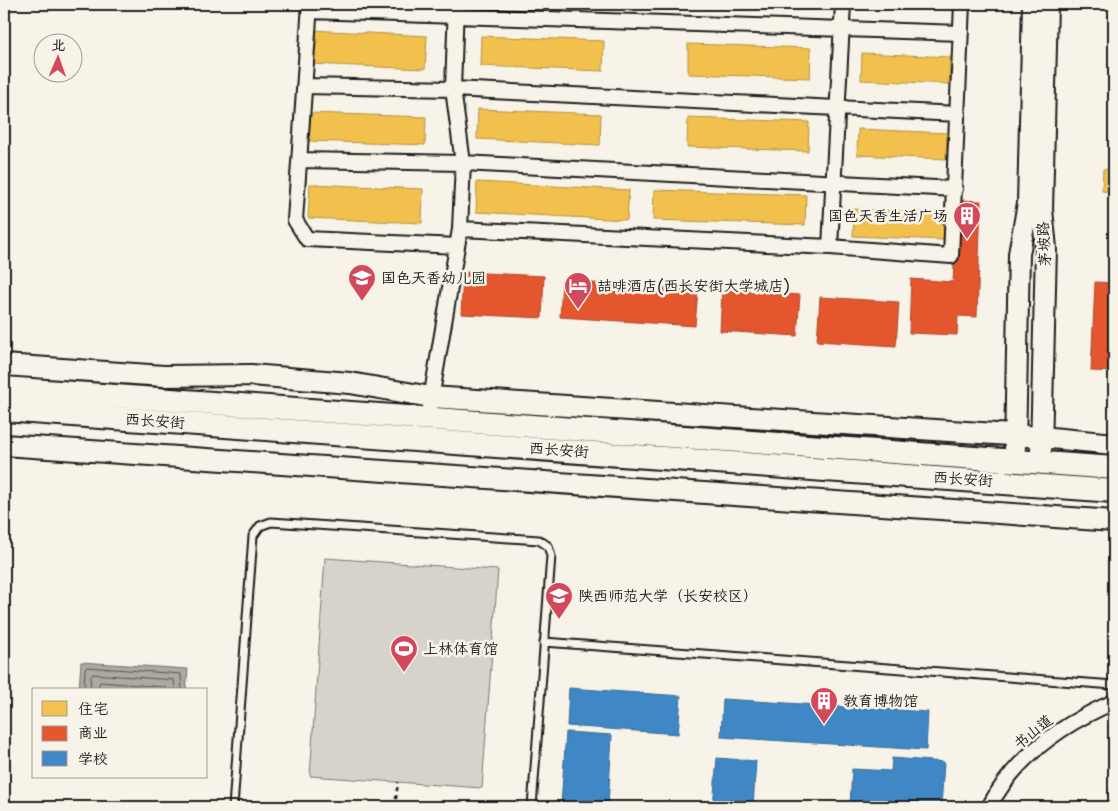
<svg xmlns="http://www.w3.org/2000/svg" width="1118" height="811" font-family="'Shantell Sans','LXGW WenKai TC',sans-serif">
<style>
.green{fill:#d7d3cb;stroke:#7a7874}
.water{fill:#aca9a2;stroke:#72716c}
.homes{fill:#f2c14e;stroke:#b2903f}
.shops{fill:#e4572e;stroke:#a84529}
.schools{fill:#3f88c5;stroke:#346892}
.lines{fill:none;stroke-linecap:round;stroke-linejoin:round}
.shore{stroke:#565452;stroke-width:1}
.lane-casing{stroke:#1c1c1c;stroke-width:11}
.street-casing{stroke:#1c1c1c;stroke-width:18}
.secondary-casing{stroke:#1c1c1c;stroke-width:24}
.primary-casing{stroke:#1c1c1c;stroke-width:26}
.path{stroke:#1c1c1c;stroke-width:2.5;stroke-dasharray:4 4;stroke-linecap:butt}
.lane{stroke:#f7f3e8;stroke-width:7}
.street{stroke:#f7f3e8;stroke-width:14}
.secondary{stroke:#f7f3e8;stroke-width:20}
.primary{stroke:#f7f3e8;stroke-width:22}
.labels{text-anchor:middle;stroke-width:5;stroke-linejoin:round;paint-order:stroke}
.poi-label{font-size:15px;fill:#1c1c1c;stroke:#f7f3e8;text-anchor:start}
.street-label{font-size:15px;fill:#1c1c1c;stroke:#f7f3e8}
</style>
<rect width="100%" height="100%" fill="#f7f3e8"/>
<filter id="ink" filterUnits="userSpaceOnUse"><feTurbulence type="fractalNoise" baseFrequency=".02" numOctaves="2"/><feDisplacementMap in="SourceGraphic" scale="10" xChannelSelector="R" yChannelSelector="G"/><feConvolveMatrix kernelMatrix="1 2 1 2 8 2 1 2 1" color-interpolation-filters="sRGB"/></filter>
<g filter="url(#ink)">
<!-- green -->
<path class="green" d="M325 558 498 570 482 788 310 776Z"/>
<!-- water -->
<path class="water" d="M81 662 188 669 186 690H79Z"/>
<!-- homes -->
<path class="homes" d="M898 4H952V6Z
M1110 14H1114V36H1109Z
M312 30 427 36 425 69 311 64Z
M481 36 604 41 603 71 480 66Z
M688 44 811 48 810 78 688 74Z
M862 53 950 57 949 84 861 80Z
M478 109 601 114 600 145 477 139Z
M310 113 426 117 425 145 309 141Z
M688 118 809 122 808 151 687 147Z
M858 129 947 133 946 159 857 155Z
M1103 169 1114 170V192L1102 191Z
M477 182 629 190 627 220 476 212Z
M310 184 423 189 422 223 308 218Z
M654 190 806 195 805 225 653 220Z
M854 209 945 213 943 240 853 236Z"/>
<!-- shops -->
<path class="shops" d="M958 200 981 201 977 317 958 316 957 335 909 333 911 279 953 282Z
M463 272 544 276 542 318 461 314Z
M562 281 698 290 695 326 560 317Z
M1095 282 1114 283V372L1091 371Z
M722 290 800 295 797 336 720 331Z
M820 297 899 302 896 346 817 341Z"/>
<!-- schools -->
<path class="schools" d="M569 688 681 696 678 734 567 726Z
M723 699 928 712 926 750 721 737Z
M566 732 612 735 608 807 561 805Z
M717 758 756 761 753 807H713Z
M892 758 944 762 941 807H850L852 769 891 771Z"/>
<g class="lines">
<!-- shore -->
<path class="shore" d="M84 690 85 669 87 667 181 674 182 690
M90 690 91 676 93 674 174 680 175 690
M97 690 100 682 165 687 168 690"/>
<defs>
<path id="lane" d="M544 642 1114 685
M233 807 253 536 260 526 271 522 539 540 548 546 551 556 532 807"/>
<path id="street" d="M310 4 295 220 307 239 457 246
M309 11 961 33
M305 86 453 89 958 114
M301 160 463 163 955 189
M460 229 830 247 951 256 962 4
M830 247 843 4
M430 405 460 229 463 163 453 89 456 4
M989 807C1016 756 1062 724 1114 702"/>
<path id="secondary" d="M4 365 164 376 251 375 350 383 431 397 1041 437 1114 444
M4 445 1114 521
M1015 448 1019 254 1028 203 1033 4
M1041 450 1046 248 1042 210 1047 4"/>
<path id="primary" d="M4 388 1114 468
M4 410 1114 491"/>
</defs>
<!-- lane casing -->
<use href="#lane" class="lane-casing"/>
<!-- street casing -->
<use href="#street" class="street-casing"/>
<!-- secondary casing -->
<use href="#secondary" class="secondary-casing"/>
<!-- primary casing -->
<use href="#primary" class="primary-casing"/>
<!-- path -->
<path class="path" d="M395 807 398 782"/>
<!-- lane -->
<use href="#lane" class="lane"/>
<!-- street -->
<use href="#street" class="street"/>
<!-- secondary -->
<use href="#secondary" class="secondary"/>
<!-- primary -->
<use href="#primary" class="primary"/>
</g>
</g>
<!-- icons -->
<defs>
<symbol id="building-pin" viewBox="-11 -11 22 30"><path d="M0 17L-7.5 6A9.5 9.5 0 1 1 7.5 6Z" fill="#d1495b" stroke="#f7f3e8"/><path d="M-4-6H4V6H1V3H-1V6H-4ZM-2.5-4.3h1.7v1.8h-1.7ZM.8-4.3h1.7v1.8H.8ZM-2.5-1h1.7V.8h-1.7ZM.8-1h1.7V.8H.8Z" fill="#fff"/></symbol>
<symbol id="school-pin" viewBox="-11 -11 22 30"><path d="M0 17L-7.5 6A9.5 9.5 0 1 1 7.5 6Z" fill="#d1495b" stroke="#f7f3e8"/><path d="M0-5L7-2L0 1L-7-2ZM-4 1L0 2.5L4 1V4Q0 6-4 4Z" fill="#fff"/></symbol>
<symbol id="hotel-pin" viewBox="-11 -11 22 30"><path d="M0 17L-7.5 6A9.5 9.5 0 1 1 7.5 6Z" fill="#d1495b" stroke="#f7f3e8"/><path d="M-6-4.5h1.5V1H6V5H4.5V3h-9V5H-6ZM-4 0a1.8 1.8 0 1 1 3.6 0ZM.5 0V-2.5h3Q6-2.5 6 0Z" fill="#fff"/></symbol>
<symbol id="university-pin" viewBox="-11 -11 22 30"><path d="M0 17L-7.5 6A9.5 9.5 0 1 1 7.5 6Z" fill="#d1495b" stroke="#f7f3e8"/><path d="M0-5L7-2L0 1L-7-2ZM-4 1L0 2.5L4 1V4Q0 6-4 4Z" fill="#fff"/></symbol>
<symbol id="stadium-pin" viewBox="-11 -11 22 30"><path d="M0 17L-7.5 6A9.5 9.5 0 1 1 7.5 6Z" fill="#d1495b" stroke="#f7f3e8"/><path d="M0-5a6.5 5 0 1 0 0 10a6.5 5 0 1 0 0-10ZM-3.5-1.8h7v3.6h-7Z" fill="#fff"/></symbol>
</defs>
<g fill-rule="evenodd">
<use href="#building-pin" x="951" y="200" width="32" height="43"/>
<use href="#school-pin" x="346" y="262" width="32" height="43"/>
<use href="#hotel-pin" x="562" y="270" width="32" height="43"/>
<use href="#university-pin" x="543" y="580" width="32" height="43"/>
<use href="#stadium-pin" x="388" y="633" width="32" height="43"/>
<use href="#building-pin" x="808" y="685" width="32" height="43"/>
</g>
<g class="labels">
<!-- poi labels -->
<g class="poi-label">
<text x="948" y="221" text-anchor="end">国色天香生活广场</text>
<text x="381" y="283">国色天香幼儿园</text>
<text x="597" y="291">喆啡酒店(西长安街大学城店)</text>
<text x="578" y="601">陕西师范大学（长安校区）</text>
<text x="423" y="654">上林体育馆</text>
<text x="843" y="706">教育博物馆</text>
</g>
<!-- street labels -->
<g class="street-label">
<text transform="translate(1044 244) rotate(-93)" y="5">茅坡路</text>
<text transform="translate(155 421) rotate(4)" y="5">西长安街</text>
<text transform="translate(559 450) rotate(4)" y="5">西长安街</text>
<text transform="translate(963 479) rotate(4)" y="5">西长安街</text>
<text transform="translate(1033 732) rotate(-39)" y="5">书山道</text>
</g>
</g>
<!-- margin -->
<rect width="1118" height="811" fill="none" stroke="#f7f3e8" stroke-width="20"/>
<rect x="10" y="10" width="1098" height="791" fill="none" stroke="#1c1c1c" stroke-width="2" filter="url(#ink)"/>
<!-- legend -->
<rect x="32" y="688" width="175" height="90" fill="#f7f3e8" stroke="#9f9d96"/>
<rect x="42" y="701" width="25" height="15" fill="#f2c14e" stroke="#9f9d96"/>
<text x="78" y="714" font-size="15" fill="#1c1c1c">住宅</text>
<rect x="42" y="726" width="25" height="15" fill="#e4572e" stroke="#9f9d96"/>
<text x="78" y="738" font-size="15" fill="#1c1c1c">商业</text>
<rect x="42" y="751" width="25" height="15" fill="#3f88c5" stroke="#9f9d96"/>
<text x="78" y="764" font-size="15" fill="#1c1c1c">学校</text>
<!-- north arrow -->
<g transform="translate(58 58) rotate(2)"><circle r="24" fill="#f7f3e8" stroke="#9f9d96"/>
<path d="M0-4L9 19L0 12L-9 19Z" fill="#d1495b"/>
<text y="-8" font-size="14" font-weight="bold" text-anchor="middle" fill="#1c1c1c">北</text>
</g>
</svg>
